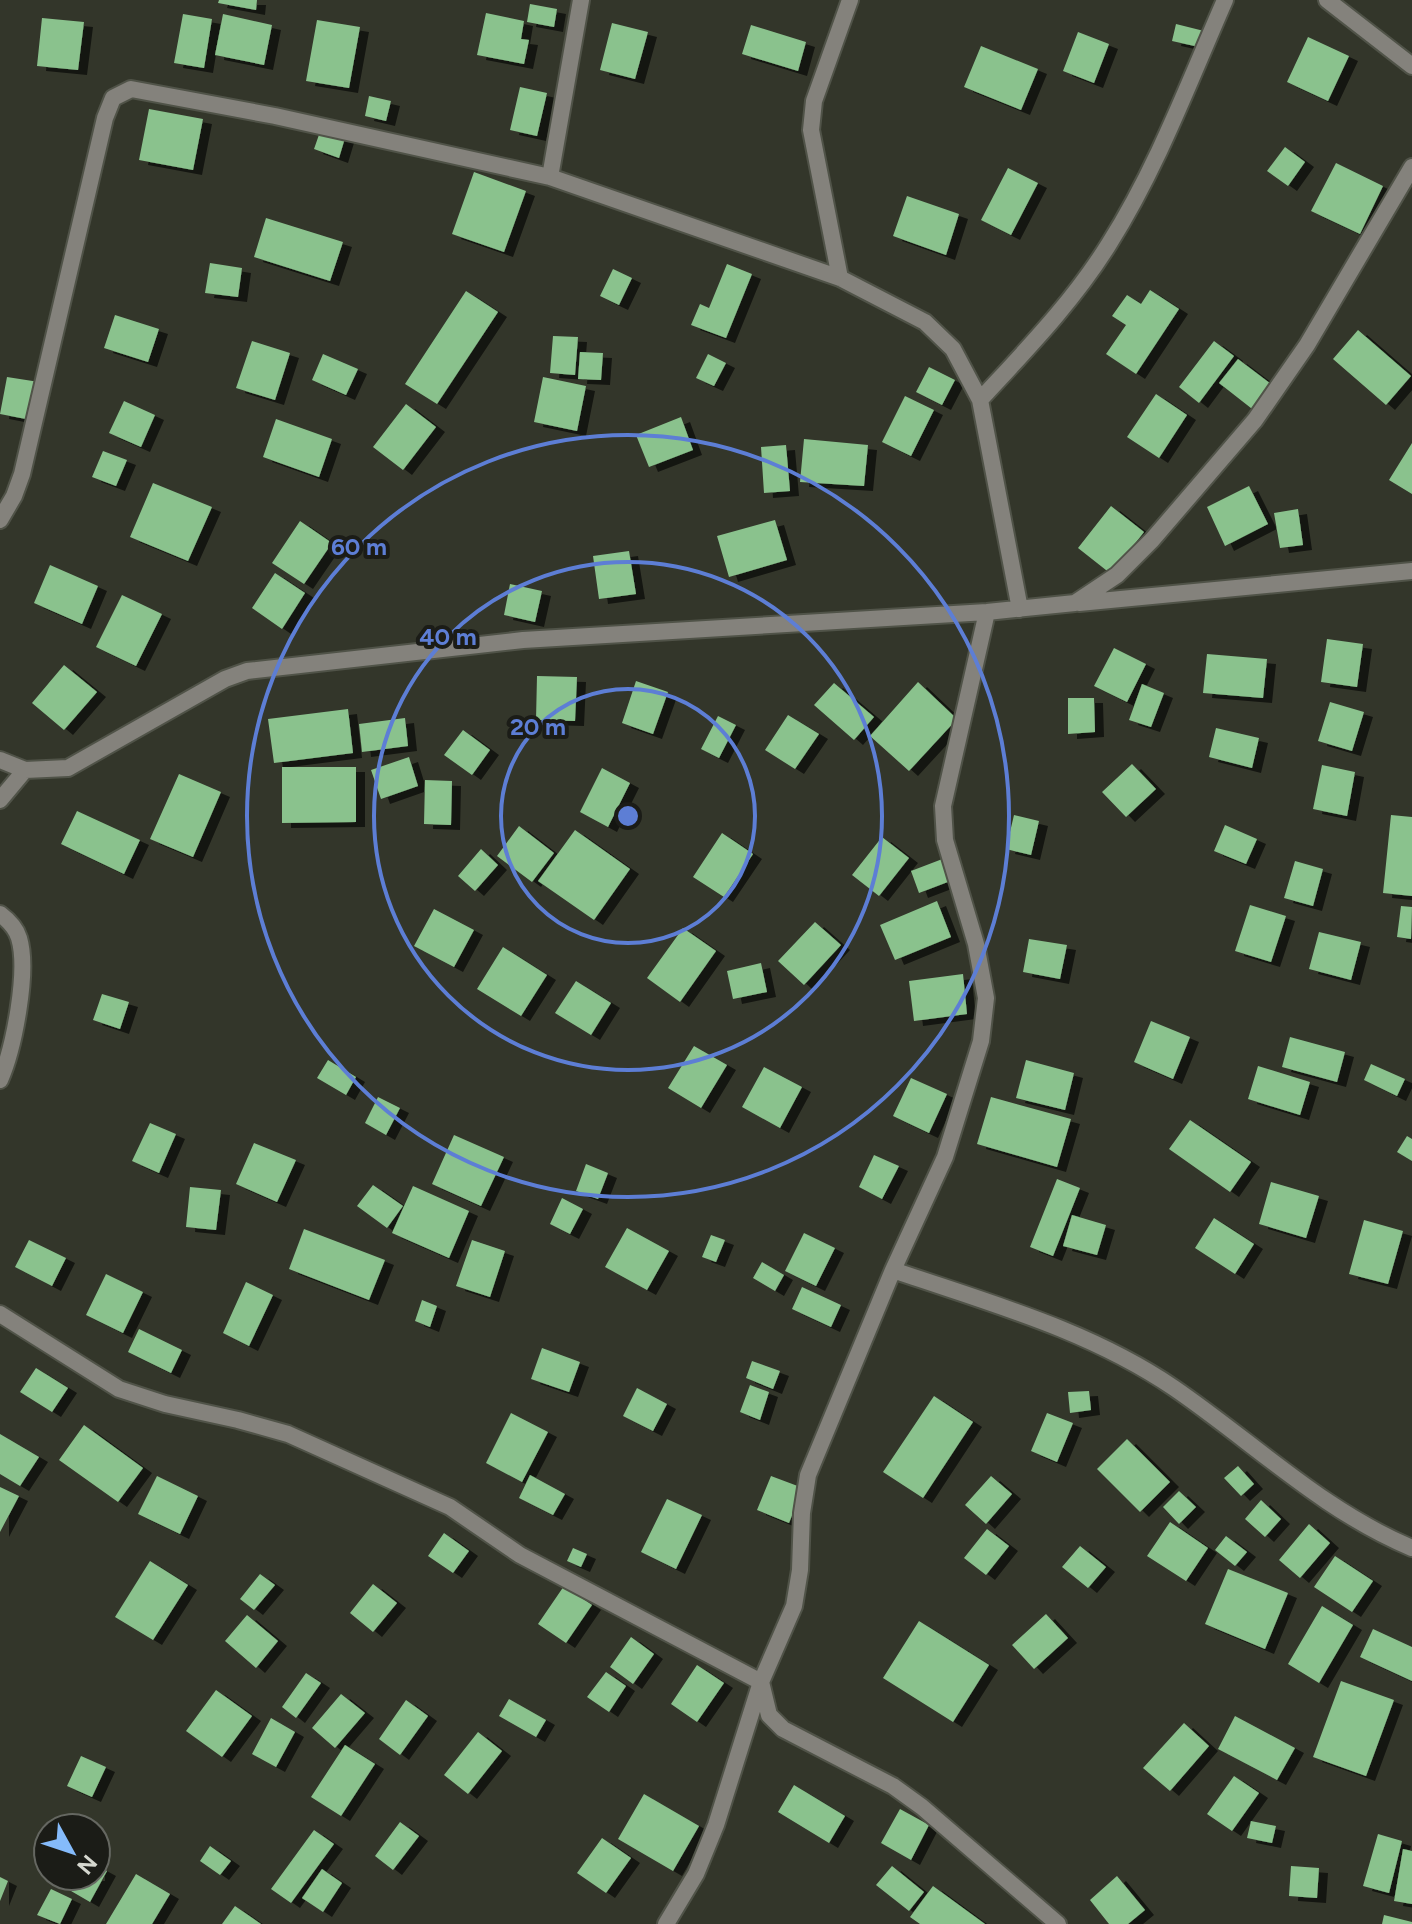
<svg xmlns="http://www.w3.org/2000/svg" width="1412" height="1924" font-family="Figtree,sans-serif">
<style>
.building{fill:#8ac28d;filter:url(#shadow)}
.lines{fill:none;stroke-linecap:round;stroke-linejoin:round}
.street-casing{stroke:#505348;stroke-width:20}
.street{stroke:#84827c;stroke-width:16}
.ring{fill:none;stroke:#5d7ed5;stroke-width:4}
.centre{fill:#5d7ed5;stroke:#1b1c17;stroke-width:4}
.ring-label{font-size:24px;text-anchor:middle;font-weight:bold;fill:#5d7ed5;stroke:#1b1c17;stroke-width:8;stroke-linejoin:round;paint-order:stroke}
</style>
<defs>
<filter id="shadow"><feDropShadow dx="9" dy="5" stdDeviation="0" flood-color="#0009"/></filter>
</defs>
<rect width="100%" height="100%" fill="#33362a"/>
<!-- building -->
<path class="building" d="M219 0H257L256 10 218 3Z
M530 4 557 9 554 27 527 22Z
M486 13 524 21 521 39 529 40 524 64 477 55Z
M183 14 212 19 204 68 174 63Z
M223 14 272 25 264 65 215 55Z
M42 18 84 22 78 70 37 66Z
M317 20 360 27 349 88 306 81Z
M612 23 648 32 635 79 600 70Z
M1176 24 1204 31 1199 47 1172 41Z
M751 25 806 42 798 71 742 54Z
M1078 32 1109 44 1094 83 1063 71Z
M1308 37 1349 56 1328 101 1287 82Z
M981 46 1038 69 1021 110 964 87Z
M520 87 547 93 537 136 510 130Z
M369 96 391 101 386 121 365 116Z
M149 109 203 119 193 170 139 160Z
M321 129 345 138 339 158 314 149Z
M1285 147 1305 162 1288 186 1267 171Z
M1336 163 1383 186 1360 234 1311 211Z
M1008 168 1038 183 1011 235 981 220Z
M474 172 526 191 504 252 452 234Z
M907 196 959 214 946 255 893 236Z
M266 218 343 242 330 281 254 257Z
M210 263 242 268 238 297 205 293Z
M727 264 752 274 726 338 691 325 700 304 709 308Z
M613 269 632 278 619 305 600 296Z
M1150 290 1179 309 1136 374 1106 354 1126 325 1112 316 1127 295 1141 304Z
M466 291 498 312 437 404 405 384Z
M115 315 159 329 148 362 104 348Z
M1358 330 1411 376 1386 405 1333 359Z
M553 336 578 337 575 375 550 373Z
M252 341 290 353 275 400 236 388Z
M1214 341 1234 356 1199 403 1179 387Z
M580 352 603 353 601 380 578 379Z
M323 354 358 369 346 395 312 380Z
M708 354 726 363 714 386 696 378Z
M1238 359 1275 387 1256 412 1219 383Z
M929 367 955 380 942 405 916 392Z
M7 377 39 382 31 420 0 414Z
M543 377 586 386 577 431 534 422Z
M1156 394 1187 415 1159 458 1127 437Z
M905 396 934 410 911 456 882 442Z
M124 401 155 415 141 447 109 433Z
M406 404 436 427 403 470 373 447Z
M681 417 693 450 649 467 636 435Z
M276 419 332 439 319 477 263 457Z
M804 439 868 445 864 486 800 482Z
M1412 443V494L1389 480Z
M786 445 790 491 764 493 761 447Z
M103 451 127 460 116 486 92 477Z
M153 483 212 507 188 561 130 537Z
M1249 486 1268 524 1225 546 1207 507Z
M1111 506 1144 532 1111 574 1078 548Z
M1298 509 1303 545 1280 548 1274 513Z
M775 520 787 560 729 577 717 536Z
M300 521 332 543 304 584 272 563Z
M629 551 636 594 599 599 593 556Z
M50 565 98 586 82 624 34 603Z
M275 573 305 593 282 629 252 608Z
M510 584 542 591 535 622 504 615Z
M122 595 162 614 136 666 96 647Z
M1327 639 1363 644 1357 687 1321 682Z
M1114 648 1146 664 1127 702 1094 686Z
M1207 654 1267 659 1263 698 1203 693Z
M64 665 97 692 64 730 32 703Z
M537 676 577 677 575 721 536 720Z
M636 681 668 692 653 734 622 723Z
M918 682 957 719 909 771 870 736Z
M834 683 874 717 854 740 814 705Z
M1142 684 1164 693 1151 727 1129 720Z
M1068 698H1094L1095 732 1068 734Z
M1330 702 1364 712 1352 751 1318 741Z
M348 709 353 753 274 763 268 719Z
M788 715 819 734 795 769 765 750Z
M718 716 736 725 719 758 701 749Z
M405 718 408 746 362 752 359 724Z
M1216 728 1259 738 1252 768 1209 757Z
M463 730 490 750 472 775 444 755Z
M409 757 418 786 381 799 371 770Z
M1132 764 1156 789 1126 817 1102 792Z
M1322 765 1355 772 1347 816 1313 809Z
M282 767H356V822L282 823Z
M602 768 630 783 608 827 580 812Z
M179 774 221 792 193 857 150 839Z
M425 780 452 781 451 825 424 824Z
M77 811 140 840 124 874 61 844Z
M1014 815 1039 821 1031 855 1006 849Z
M1391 815 1412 817V896L1383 893Z
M1225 825 1257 839 1246 864 1214 851Z
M519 826 554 853 532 882 497 856Z
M575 830 630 869 594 920 538 881Z
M722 833 753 854 724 897 693 877Z
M882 837 909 858 879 896 852 875Z
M481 849 498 865 475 891 458 876Z
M945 858 953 880 919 893 911 871Z
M1295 861 1323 869 1313 906 1284 898Z
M937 901 951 937 895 960 880 925Z
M1250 905 1286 916 1271 962 1235 951Z
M1401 906 1412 907 1411 939 1397 937Z
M434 909 474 930 454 967 414 946Z
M815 922 841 945 804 985 778 961Z
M683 928 716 951 680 1002 647 978Z
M1319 932 1361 942 1351 980 1309 969Z
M1029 939 1067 945 1060 979 1023 972Z
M503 947 547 975 521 1016 477 989Z
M761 963 767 992 733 999 727 971Z
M963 974 967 1014 914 1021 909 981Z
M576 981 611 1003 591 1035 555 1013Z
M102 994 129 1002 120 1029 93 1020Z
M1151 1021 1190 1037 1173 1079 1134 1062Z
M1290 1037 1345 1052 1337 1082 1282 1067Z
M694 1046 727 1065 701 1108 668 1088Z
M328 1060 356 1077 346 1095 317 1078Z
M1026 1060 1074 1073 1065 1110 1016 1098Z
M1371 1064 1405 1079 1397 1096 1364 1080Z
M1258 1066 1310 1082 1300 1115 1248 1099Z
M764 1067 802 1087 780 1128 742 1107Z
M911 1078 947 1094 929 1133 893 1116Z
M378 1097 400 1108 386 1135 365 1123Z
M991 1097 1071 1119 1057 1167 977 1144Z
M1190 1120 1251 1162 1230 1192 1169 1149Z
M150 1123 176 1134 159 1173 132 1161Z
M454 1135 504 1157 481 1206 432 1184Z
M1407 1136 1412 1139V1161L1397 1152Z
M254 1143 296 1160 277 1202 236 1184Z
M874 1155 899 1166 882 1199 859 1187Z
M586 1164 608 1173 598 1199 576 1191Z
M1057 1179 1080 1188 1053 1256 1030 1247Z
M1271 1182 1319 1196 1306 1238 1259 1224Z
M373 1185 403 1206 387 1228 357 1206Z
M413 1186 469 1211 449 1258 392 1233Z
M190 1187 221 1190 216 1230 186 1227Z
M562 1198 583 1209 570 1234 550 1224Z
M1072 1215 1106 1225 1097 1255 1063 1246Z
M1214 1218 1254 1244 1235 1274 1195 1248Z
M1364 1220 1403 1231 1388 1284 1349 1274Z
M627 1228 669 1251 647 1290 605 1267Z
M304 1229 385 1260 369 1300 289 1269Z
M804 1233 835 1248 816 1286 785 1271Z
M711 1235 725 1240 716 1262 702 1257Z
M29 1240 66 1258 52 1286 15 1267Z
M472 1240 505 1251 490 1297 456 1286Z
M762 1262 784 1275 775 1291 753 1278Z
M106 1274 143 1292 123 1333 86 1315Z
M246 1282 273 1295 249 1346 223 1333Z
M802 1287 841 1305 831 1327 792 1309Z
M422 1300 437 1306 430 1327 415 1321Z
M139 1329 182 1350 171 1373 128 1352Z
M542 1348 580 1362 569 1392 531 1379Z
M752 1361 780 1371 773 1389 746 1378Z
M36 1368 68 1388 52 1412 20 1392Z
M750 1385 769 1392 760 1420 740 1412Z
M637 1388 667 1404 653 1431 623 1416Z
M1089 1391 1091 1410 1070 1413 1068 1392Z
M934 1396 973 1422 923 1498 883 1472Z
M511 1413 548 1432 522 1482 486 1463Z
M1047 1413 1073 1423 1057 1462 1031 1451Z
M84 1425 143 1468 118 1502 59 1460Z
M0 1434 39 1457 20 1486 0 1474Z
M1127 1439 1170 1482 1140 1512 1097 1469Z
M1238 1466 1254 1484 1241 1496 1224 1478Z
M530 1475 565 1494 553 1515 519 1498Z
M157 1476 198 1496 180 1534 138 1514Z
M771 1476 803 1488 789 1523 757 1510Z
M991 1476 1012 1494 986 1524 965 1505Z
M0 1487 19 1496 0 1532Z
M1179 1491 1196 1507 1179 1524 1163 1507Z
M667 1499 702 1515 676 1569 641 1552Z
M1261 1500 1281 1519 1265 1537 1245 1519Z
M1170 1522 1208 1548 1186 1581 1147 1556Z
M1309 1524 1330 1543 1300 1578 1279 1560Z
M987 1529 1009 1546 986 1575 964 1558Z
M444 1533 469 1551 453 1573 428 1556Z
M1226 1536 1247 1552 1235 1566 1215 1550Z
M1080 1546 1106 1567 1088 1588 1062 1567Z
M573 1548 587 1554 581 1567 567 1561Z
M1335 1556 1373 1581 1352 1612 1314 1587Z
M150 1561 188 1585 153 1640 115 1617Z
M1228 1569 1288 1593 1265 1649 1205 1624Z
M260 1574 275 1585 254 1610 240 1599Z
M373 1584 397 1603 373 1632 350 1613Z
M564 1586 592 1605 566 1643 538 1624Z
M1322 1606 1353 1625 1319 1683 1288 1664Z
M1046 1614 1068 1638 1034 1669 1012 1645Z
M247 1615 278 1641 256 1668 225 1641Z
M919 1621 989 1665 953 1722 883 1678Z
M1373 1629 1412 1647V1681L1360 1657Z
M631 1637 654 1654 633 1684 610 1667Z
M697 1665 724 1683 697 1722 671 1704Z
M606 1672 626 1686 609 1712 587 1697Z
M306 1673 321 1683 296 1718 282 1707Z
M1341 1681 1394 1700 1366 1776 1313 1757Z
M216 1690 252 1716 222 1757 186 1731Z
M341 1694 365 1713 335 1748 312 1728Z
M509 1699 546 1720 536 1737 499 1716Z
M406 1700 428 1716 400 1755 379 1739Z
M1235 1716 1295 1748 1277 1780 1218 1749Z
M271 1718 295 1732 276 1767 252 1754Z
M1184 1723 1209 1746 1170 1791 1143 1768Z
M478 1732 502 1751 468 1794 444 1775Z
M345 1745 375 1764 341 1816 311 1797Z
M81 1756 106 1767 92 1797 67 1786Z
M1234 1776 1259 1793 1232 1831 1207 1814Z
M794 1785 845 1816 829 1843 778 1812Z
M644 1794 699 1826 673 1871 618 1839Z
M900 1809 929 1825 911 1860 881 1843Z
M1251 1821 1276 1826 1272 1843 1247 1838Z
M400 1822 419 1836 393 1870 375 1856Z
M314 1830 334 1844 291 1903 271 1889Z
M1378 1834 1402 1841 1389 1893 1363 1886Z
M602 1838 631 1858 606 1893 577 1873Z
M210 1846 231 1861 220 1875 200 1861Z
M1403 1849 1412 1851V1904L1394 1901Z
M96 1865 107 1871 90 1902 59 1884 63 1876H96Z
M892 1866 924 1892 909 1911 876 1885Z
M1291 1866 1319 1868 1317 1898 1289 1896Z
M322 1869 342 1883 323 1912 302 1898Z
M136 1874 170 1894 152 1924H106Z
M1117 1876 1145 1910 1128 1924H1109L1090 1900Z
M0 1877 8 1881 0 1901Z
M933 1886 985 1924H920L910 1917Z
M51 1889 72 1899 60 1924 37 1915Z
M235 1906 261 1924H222Z
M1384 1915 1412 1922V1924H1382Z"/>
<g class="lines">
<defs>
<path id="street" d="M1327 0 1412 66
M550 177 581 0
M840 278 811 130 814 101 850 0
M980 400C1026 350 1073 302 1109 244 1157 168 1189 82 1225 0
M0 520 14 496 22 474 105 118 113 98 131 89 275 116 550 177 840 278 925 322 953 349 980 400 1020 609
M1079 603 1412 571
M0 760 25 770 68 768 225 679 247 671 523 640 987 612 1075 603 1117 575 1152 540 1255 420 1307 345 1412 167
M0 800 25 770
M0 914C8 920 16 928 19 938 29 971 14 1048 0 1080
M893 1270C989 1303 1089 1330 1174 1388 1253 1442 1323 1511 1412 1548
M0 1314 119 1389 165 1404 238 1420 288 1434 450 1507 520 1555 761 1682 769 1715 783 1729 893 1786 922 1807 1058 1924
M666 1924 696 1874 716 1825 761 1682 794 1606 800 1570 802 1513 808 1475 893 1270 945 1157 981 1041 986 998 976 944 945 840 943 806 987 612"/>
</defs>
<!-- street casing -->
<use href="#street" class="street-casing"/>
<!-- street -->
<use href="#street" class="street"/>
</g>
<!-- distance rings -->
<g class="ring">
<circle cx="628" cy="816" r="127"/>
<circle cx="628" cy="816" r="254"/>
<circle cx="628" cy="816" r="381"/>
</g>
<circle cx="628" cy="816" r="12" class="centre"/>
<g class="ring-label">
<text x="359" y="555">60 m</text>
<text x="448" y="645">40 m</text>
<text x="538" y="735">20 m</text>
</g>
<!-- north arrow -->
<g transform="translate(72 1852) rotate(130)"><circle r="38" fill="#1b1c17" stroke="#656761" stroke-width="2"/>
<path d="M0-6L14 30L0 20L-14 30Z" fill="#85bbfb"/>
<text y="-12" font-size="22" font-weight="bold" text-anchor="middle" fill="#d5d7cf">N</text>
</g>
</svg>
